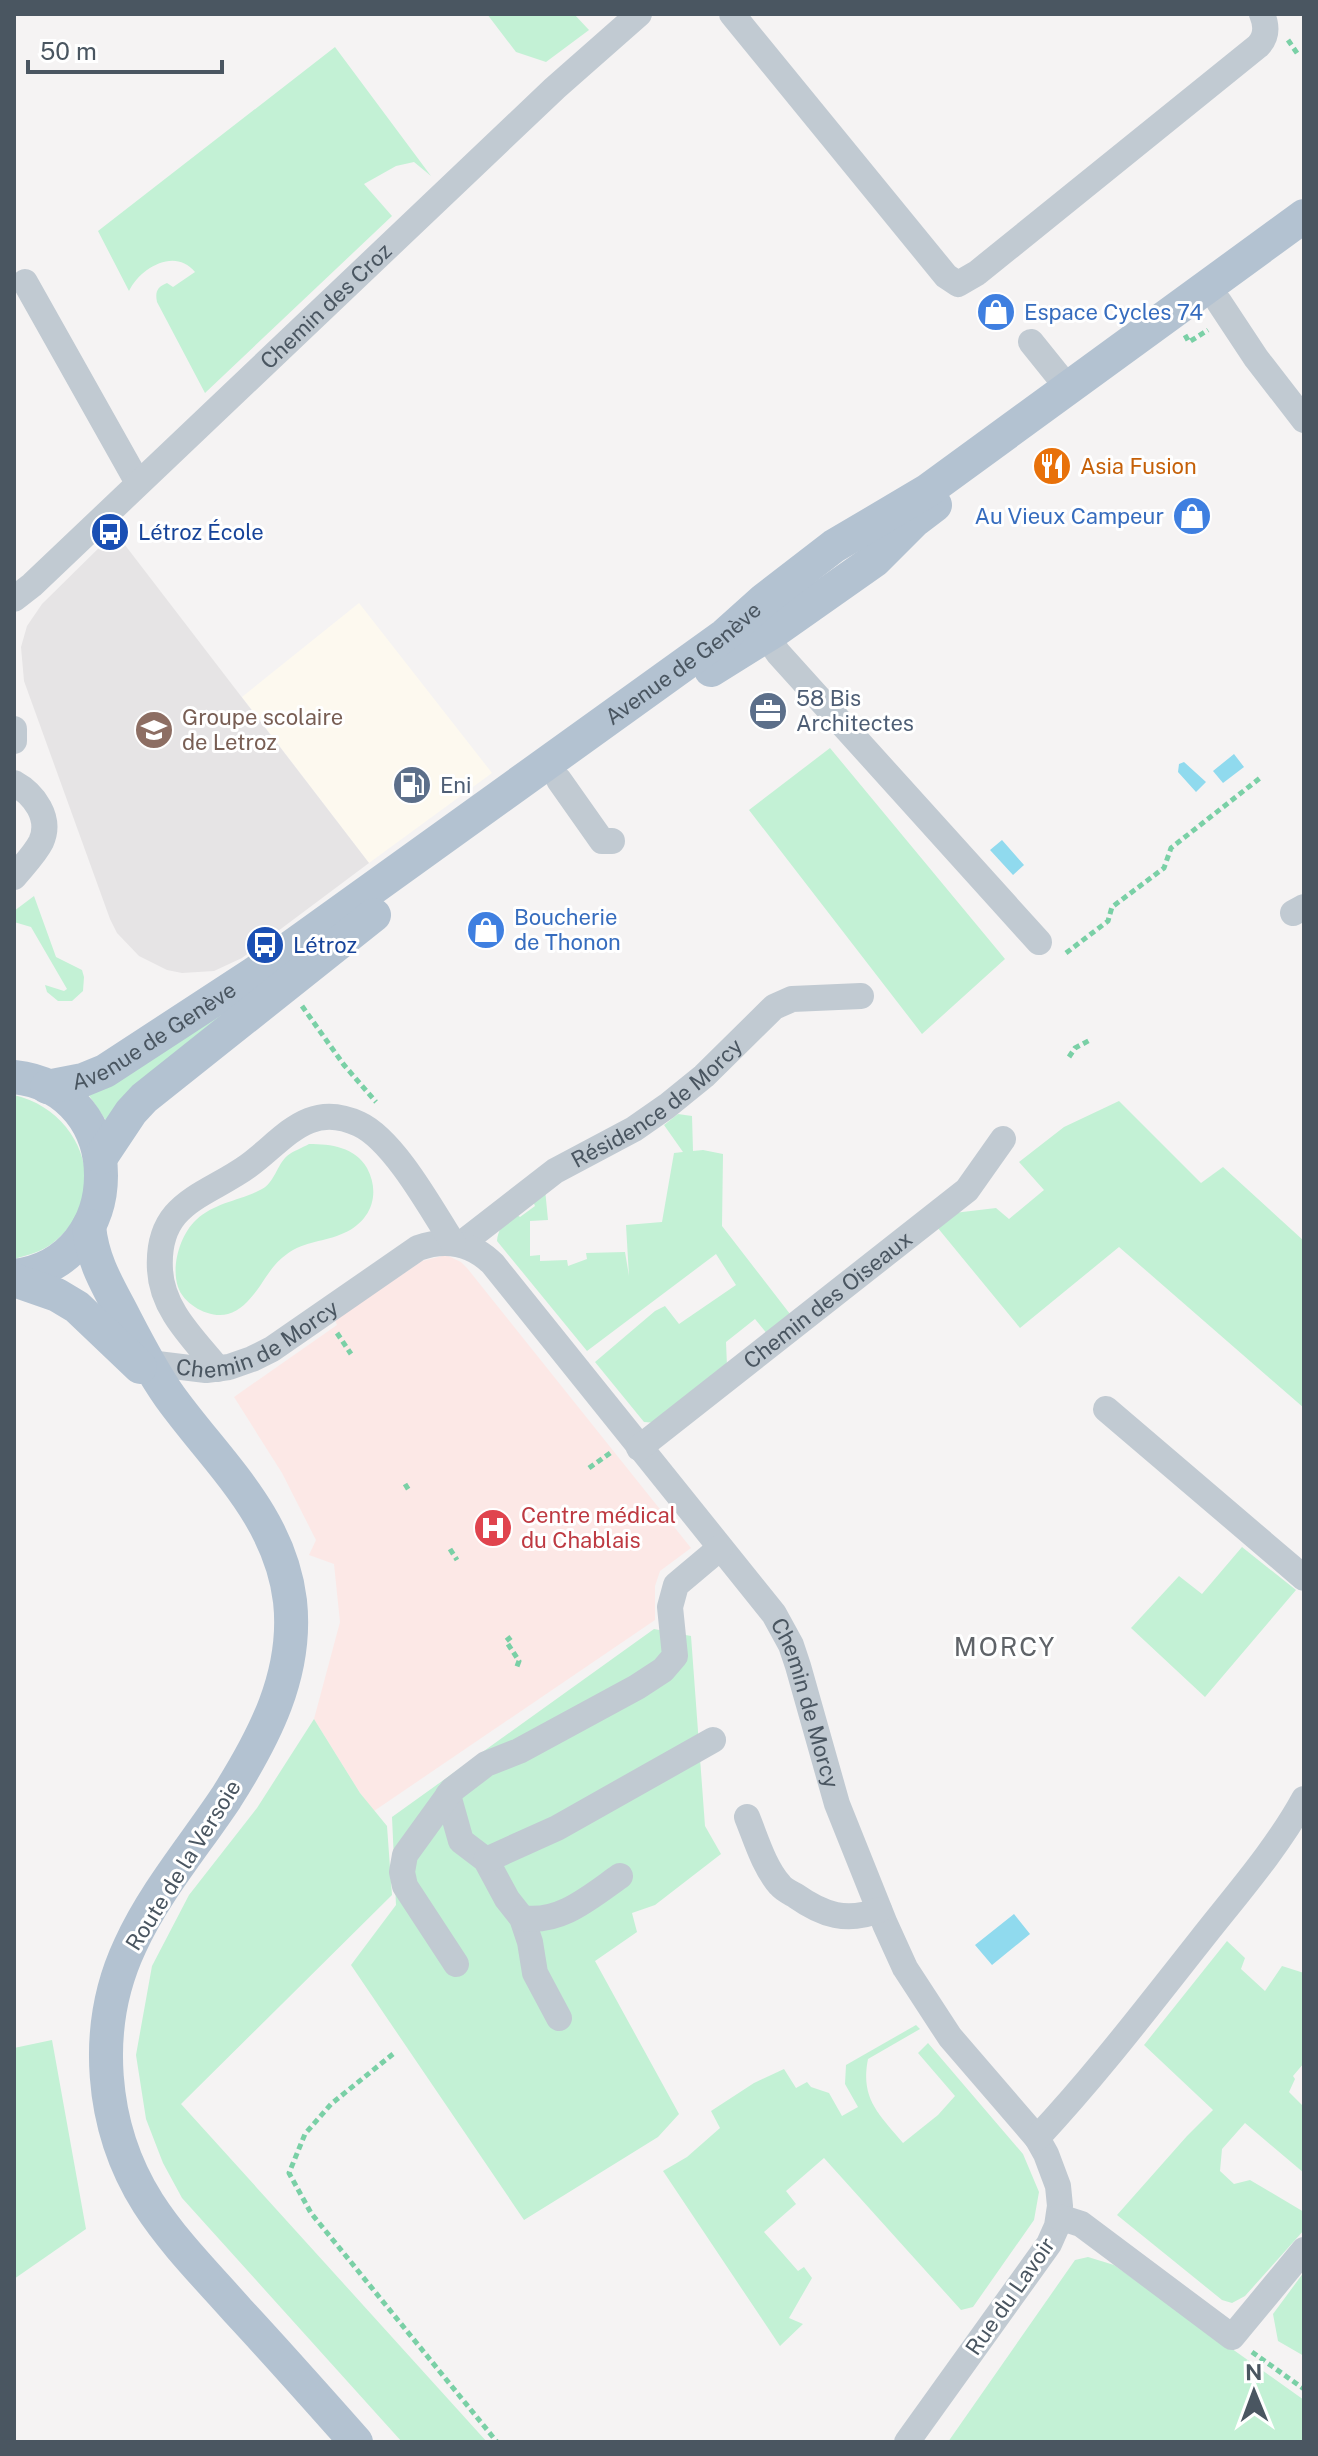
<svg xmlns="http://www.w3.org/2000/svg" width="1318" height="2456" font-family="'Public Sans',sans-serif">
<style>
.commercial{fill:#fdf9ef}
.education{fill:#e6e4e5}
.medical{fill:#fce8e6}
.green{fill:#c3f1d5}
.water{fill:#90daee}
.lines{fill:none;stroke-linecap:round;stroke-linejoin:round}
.path{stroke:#7ad0a6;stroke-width:5;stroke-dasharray:6 4;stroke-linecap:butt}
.minor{stroke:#c1cad2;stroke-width:26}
.major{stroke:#b3c2d1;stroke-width:34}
.labels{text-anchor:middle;stroke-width:6;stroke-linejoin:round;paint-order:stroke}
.street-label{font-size:22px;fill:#4a5661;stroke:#fff}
.shop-label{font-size:22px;fill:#366cbe;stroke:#fff;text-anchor:start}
.food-label{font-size:22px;fill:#c56008;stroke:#fff;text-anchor:start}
.transit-label{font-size:22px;fill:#164399;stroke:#fff;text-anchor:start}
.service-label{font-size:22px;fill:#4e5e75;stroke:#fff;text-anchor:start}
.education-label{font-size:22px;fill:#785e54;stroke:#fff;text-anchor:start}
.health-label{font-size:22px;fill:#be3a42;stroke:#fff;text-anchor:start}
.quarter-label{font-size:26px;letter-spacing:2px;fill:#5f6368;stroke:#fff}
</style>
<rect width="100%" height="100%" fill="#f5f3f3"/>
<!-- commercial -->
<path class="commercial" d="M359 603 492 773 369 863 242 697Z"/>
<!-- education -->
<path class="education" d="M115 532 369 863 242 958 214 971 182 973 167 970 139 956 117 933 110 919 24 681 21 647 27 626 42 604Z"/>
<!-- medical -->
<path class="medical" d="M446 1255 461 1262 467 1268 691 1548 660 1571 655 1586V1620L374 1811 360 1793 314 1719 340 1622 334 1564 309 1555 316 1540 282 1473 234 1397 337 1325 335 1320 422 1261Z"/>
<!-- green -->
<path class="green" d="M487 14H574L589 30 546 62 516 52Z
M335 47 431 176 414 162 396 166 364 184 392 216 205 393 157 302C155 292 157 287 167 283L173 287 195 272C175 247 140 268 129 291L98 231Z
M830 748 1005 959 922 1034 749 810Z
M34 896 56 957 82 970 84 977 83 991 72 1001H58L47 992 45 985 64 991 67 989 31 927 14 922V911Z
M240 996 246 1004 109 1125 86 1091Z
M14 1095C83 1111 113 1195 54 1242 42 1252 28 1255 14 1259Z
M1119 1101 1201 1183 1223 1167 1304 1241V1408L1119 1247 1020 1328 937 1227 954 1213 996 1208 1009 1219 1044 1190 1019 1162 1064 1127Z
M678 1114 692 1116 693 1151 703 1150 723 1154 722 1226 790 1314 768 1335 755 1319 726 1342 727 1366 657 1423 644 1422 595 1362 655 1311 665 1306 679 1324 736 1285 716 1254 587 1351 497 1241C498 1228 505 1221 516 1214L520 1217 535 1206 532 1199 545 1189 548 1220 530 1221V1256L540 1255V1261L567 1260 568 1266 587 1259 586 1253 625 1252 629 1276 626 1225 662 1222 674 1153 683 1152 664 1125Z
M309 1144C331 1144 355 1147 367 1168 381 1194 371 1221 344 1233 325 1242 304 1241 287 1254 275 1262 268 1274 260 1286 252 1297 242 1310 228 1314 210 1319 184 1305 178 1287 171 1266 180 1235 196 1220 215 1202 240 1201 262 1189 274 1183 277 1165 287 1156 293 1151 302 1148 309 1144Z
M1242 1547 1296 1590 1205 1697 1131 1628 1179 1576 1202 1594Z
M654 1629 691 1636 705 1826 721 1854 655 1905 632 1913 637 1932 595 1961 679 2114 658 2137 524 2220 351 1965 396 1905 392 1817Z
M314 1719 360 1793 387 1826 392 1895 181 2104 487 2442H402L182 2198 163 2163 146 2119 136 2055 152 1966 189 1895 257 1808Z
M1227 1941 1245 1958 1241 1969 1265 1991 1282 1966 1304 1973V2063L1293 2076 1295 2079 1289 2092 1304 2107V2173L1245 2123 1222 2149 1220 2171 1234 2184 1250 2180 1304 2212V2230L1245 2296 1232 2303 1222 2300 1117 2215 1187 2136 1213 2110 1144 2045Z
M916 2025 920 2029 868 2059C860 2099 879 2114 903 2143L938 2115 955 2096 918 2053 928 2043 1023 2154 1039 2192 1034 2220 973 2307 961 2310 824 2158 786 2191 796 2204 764 2232 798 2271 804 2267 812 2278 789 2318 803 2324 780 2346 663 2171 687 2157 720 2128 711 2111 754 2083 784 2069 796 2088 807 2082 811 2087 829 2093 842 2116 858 2107 845 2084 846 2065Z
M52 2040 86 2229 14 2279V2048Z
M1088 2257 1114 2265 1304 2400V2442H948L1075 2260Z
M1304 2272V2356L1278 2341 1273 2314Z"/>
<!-- water -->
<path class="water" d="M1234 754 1244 767 1223 783 1213 771Z
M1184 762 1206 782 1196 792 1178 772 1179 764Z
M1002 840 1024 865 1013 875 990 850Z
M1014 1914 1030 1934 992 1965 975 1945Z"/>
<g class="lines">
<!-- path -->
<path class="path" d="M1288 40 1299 56
M1185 335 1189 342 1208 330
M1066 953 1108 921 1112 907 1164 868 1171 848 1260 778
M302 1006 344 1065 376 1102
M1069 1057 1075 1048 1090 1040
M337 1333 351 1354
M589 1468 613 1451
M405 1484 410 1492
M450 1549 457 1560
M511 1637 506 1641 519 1661 516 1669
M393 2054 331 2104 305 2134 289 2173 311 2213 497 2442
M1252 2352 1304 2389"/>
<!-- minor -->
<g class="minor">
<path d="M732 14 946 276 958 284 977 273 1258 46C1267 37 1267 26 1262 14"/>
<path d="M25 282 138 483"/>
<path d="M1219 302 1256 358 1304 420"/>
<path d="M1031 342 1068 388"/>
<path id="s1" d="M14 599 32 585 555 88 639 14"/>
<path d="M767 636 778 653 1039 942"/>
<path d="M14 729V741"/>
<path d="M559 780 602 841H612"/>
<path d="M14 783C34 794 52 818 41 842 35 854 23 866 14 877"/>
<path d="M1293 913 1304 907"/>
<path id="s2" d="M461 1244 555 1171 634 1129 667 1106 704 1076 774 1007 792 999 861 996"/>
<path id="s3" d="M149 1363 206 1370 229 1367 252 1359 272 1349 418 1248C446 1238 472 1243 493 1264L774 1614 791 1645 798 1666 837 1804 885 1924 905 1968 950 2037 1037 2138 1046 2154 1058 2186 1060 2206 1057 2226 1049 2244 907 2442"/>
<path d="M218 1369C194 1339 162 1310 160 1270 156 1202 205 1197 248 1166 284 1140 308 1100 359 1124 394 1140 432 1210 453 1243"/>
<path d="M1106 1409 1304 1578"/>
<path id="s4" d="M639 1448 967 1190 1003 1139"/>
<path d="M448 1795 461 1841 486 1860 507 1899 522 1918 530 1942 535 1973 559 2018"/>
<path d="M747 1817C756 1839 764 1867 780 1885 784 1890 791 1893 796 1896 823 1915 847 1923 879 1910"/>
<path d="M486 1860 557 1828 713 1740"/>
<path d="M522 1918C560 1924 590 1897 620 1876"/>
<path d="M456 1964 405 1886 402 1872 405 1855 452 1790 486 1764 519 1751 637 1687 663 1670 675 1656 670 1607 676 1585 720 1548"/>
<path d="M1037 2138C1095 2076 1147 2008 1200 1941 1236 1895 1276 1850 1304 1799"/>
<path d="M1059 2217 1081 2224 1232 2337 1304 2250"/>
</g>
<!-- major -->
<g class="major">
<path d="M711 670 777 629 875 560 914 521 935 505"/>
<path d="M14 1077C130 1089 130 1262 14 1276"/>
<path id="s5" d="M47 1087 83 1080 105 1071 255 973 725 635 764 600 834 546 927 491 1304 216"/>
<path d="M101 1157 131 1112 144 1098 374 915"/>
<path d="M89 1226C92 1259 106 1283 121 1311 136 1340 151 1370 170 1397 217 1462 280 1516 290 1601 298 1674 264 1738 226 1798 194 1846 154 1893 130 1946 92 2027 100 2127 148 2203 173 2242 207 2276 238 2311 278 2354 317 2398 356 2442"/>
<path d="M14 1280 57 1295 77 1307 140 1367"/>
</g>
</g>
<!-- icons -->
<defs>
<symbol id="shop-disc" viewBox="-11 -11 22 22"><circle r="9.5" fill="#3f7fe0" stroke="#fff"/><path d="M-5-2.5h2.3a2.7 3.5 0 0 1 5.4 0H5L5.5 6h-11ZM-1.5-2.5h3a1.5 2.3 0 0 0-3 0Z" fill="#fff"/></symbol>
<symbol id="restaurant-disc" viewBox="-11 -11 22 22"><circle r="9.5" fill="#e8710a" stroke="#fff"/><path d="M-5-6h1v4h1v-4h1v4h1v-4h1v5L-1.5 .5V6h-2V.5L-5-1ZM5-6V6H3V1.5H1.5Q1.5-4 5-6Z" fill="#fff"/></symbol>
<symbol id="bus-disc" viewBox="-11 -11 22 22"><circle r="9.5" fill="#1a4fb4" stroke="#fff"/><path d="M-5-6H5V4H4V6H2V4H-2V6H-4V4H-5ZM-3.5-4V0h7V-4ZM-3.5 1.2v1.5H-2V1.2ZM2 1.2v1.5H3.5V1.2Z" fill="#fff"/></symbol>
<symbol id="office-disc" viewBox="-11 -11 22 22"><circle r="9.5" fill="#5c6f8a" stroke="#fff"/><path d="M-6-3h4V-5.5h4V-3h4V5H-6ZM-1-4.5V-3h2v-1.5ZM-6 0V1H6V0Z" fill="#fff"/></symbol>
<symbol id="school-disc" viewBox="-11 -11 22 22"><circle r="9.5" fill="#8d6e63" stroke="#fff"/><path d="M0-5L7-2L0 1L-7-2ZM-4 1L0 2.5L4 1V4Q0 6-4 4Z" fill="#fff"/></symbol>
<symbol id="fuel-disc" viewBox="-11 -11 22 22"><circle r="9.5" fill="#5c6f8a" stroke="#fff"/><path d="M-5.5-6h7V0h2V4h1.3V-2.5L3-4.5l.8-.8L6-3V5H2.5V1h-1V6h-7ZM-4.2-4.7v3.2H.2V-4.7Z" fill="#fff"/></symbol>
<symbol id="hospital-disc" viewBox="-11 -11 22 22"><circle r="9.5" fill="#e0444e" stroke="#fff"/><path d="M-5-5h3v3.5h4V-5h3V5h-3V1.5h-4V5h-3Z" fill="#fff"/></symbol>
</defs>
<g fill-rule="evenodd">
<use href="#shop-disc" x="974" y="290" width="44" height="44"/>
<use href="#restaurant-disc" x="1030" y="444" width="44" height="44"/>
<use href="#shop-disc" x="1170" y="494" width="44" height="44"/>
<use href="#bus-disc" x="88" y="510" width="44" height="44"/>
<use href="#office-disc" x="746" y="689" width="44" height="44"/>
<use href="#school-disc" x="132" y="708" width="44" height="44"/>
<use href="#fuel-disc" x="390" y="763" width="44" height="44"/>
<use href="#shop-disc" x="464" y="908" width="44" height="44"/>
<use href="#bus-disc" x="243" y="923" width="44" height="44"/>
<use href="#hospital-disc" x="471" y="1506" width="44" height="44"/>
</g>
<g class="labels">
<!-- street labels -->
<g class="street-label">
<text dy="8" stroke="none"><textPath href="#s1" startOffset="428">Chemin des Croz</textPath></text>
<text dy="8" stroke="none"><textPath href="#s5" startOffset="768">Avenue de Genève</textPath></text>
<text dy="8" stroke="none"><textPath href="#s5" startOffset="120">Avenue de Genève</textPath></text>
<text dy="8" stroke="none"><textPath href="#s2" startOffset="242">Résidence de Morcy</textPath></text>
<text dy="8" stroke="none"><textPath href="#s4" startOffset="240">Chemin des Oiseaux</textPath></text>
<text dy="8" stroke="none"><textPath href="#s3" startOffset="116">Chemin de Morcy</textPath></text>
<text dy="8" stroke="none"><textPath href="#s3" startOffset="930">Chemin de Morcy</textPath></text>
<text transform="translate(183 1865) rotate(-58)" y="8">Route de la Versoie</text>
<text transform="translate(1010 2296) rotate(-55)" y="8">Rue du Lavoir</text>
</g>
<!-- shop labels -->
<g class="shop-label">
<text x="1024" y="320">Espace Cycles 74</text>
<text x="1164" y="524" text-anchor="end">Au Vieux Campeur</text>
<text x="514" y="925">Boucherie<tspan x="514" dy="25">de Thonon</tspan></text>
</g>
<!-- food labels -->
<g class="food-label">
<text x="1080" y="474">Asia Fusion</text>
</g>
<!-- transit labels -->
<g class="transit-label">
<text x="138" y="540">Létroz École</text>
<text x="293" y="953">Létroz</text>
</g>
<!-- service labels -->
<g class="service-label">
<text x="796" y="706">58 Bis<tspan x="796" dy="25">Architectes</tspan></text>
<text x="440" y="793">Eni</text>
</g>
<!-- education labels -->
<g class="education-label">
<text x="182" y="725">Groupe scolaire<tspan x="182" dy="25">de Letroz</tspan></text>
</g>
<!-- health labels -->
<g class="health-label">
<text x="521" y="1523">Centre médical<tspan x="521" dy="25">du Chablais</tspan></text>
</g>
<!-- quarter labels -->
<g class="quarter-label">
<text x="1005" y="1656">MORCY</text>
</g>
</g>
<!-- border -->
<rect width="1318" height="2456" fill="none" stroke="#4a5661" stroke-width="32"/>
<!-- north arrow -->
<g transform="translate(1254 2392) rotate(359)" stroke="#ffffff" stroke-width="6" paint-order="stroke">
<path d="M0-6L14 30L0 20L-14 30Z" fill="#4a5661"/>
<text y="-12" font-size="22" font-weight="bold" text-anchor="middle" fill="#4a5661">N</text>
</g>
<!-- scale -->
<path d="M28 60v12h194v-12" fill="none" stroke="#4a5661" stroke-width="4"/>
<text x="40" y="60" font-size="24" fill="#4a5661" stroke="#ffffff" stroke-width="6" paint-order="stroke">50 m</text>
</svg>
